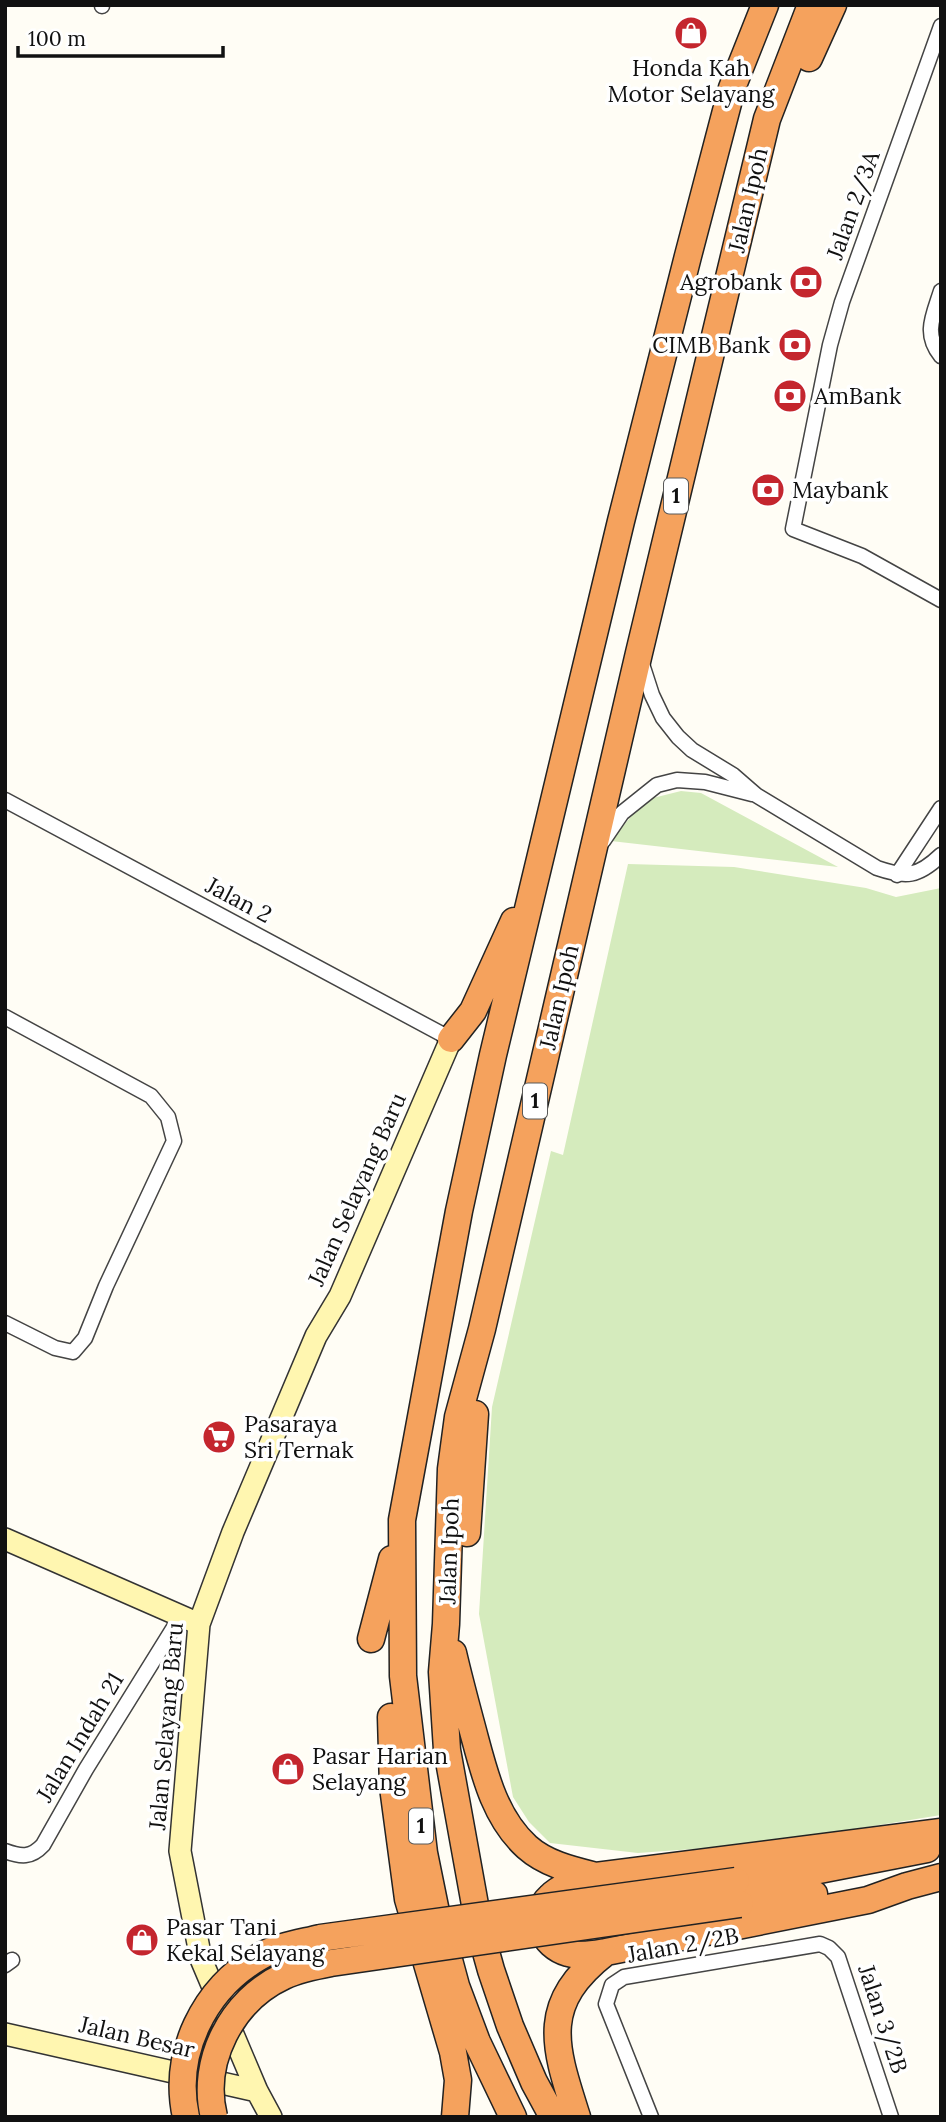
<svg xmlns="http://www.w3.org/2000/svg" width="946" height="2122" font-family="Lora,serif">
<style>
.grass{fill:#d5ebbd}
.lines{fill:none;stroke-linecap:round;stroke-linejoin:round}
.street-casing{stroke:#444;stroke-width:17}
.secondary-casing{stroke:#333;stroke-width:24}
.highway-casing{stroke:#222;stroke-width:29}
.street{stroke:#fff;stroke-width:14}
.secondary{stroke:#fff6b0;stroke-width:21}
.highway{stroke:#f5a25d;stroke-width:26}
.highway-bridge-casing{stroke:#222;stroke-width:29;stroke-linecap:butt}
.highway-bridge{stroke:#f5a25d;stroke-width:26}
.labels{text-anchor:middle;stroke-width:7;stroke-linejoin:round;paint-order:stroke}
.shield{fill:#fff;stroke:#585858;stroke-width:2}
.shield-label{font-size:21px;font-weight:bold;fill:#111}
.poi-label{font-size:23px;fill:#111;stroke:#fff;text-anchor:start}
.street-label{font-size:23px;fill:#111;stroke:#fff}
</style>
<rect width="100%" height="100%" fill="#fffdf5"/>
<!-- grass -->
<path class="grass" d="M681 791 701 793 838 867 611 841 633 814 653 798Z
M628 864 734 867 866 888 896 897 941 888V1815L762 1844 638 1853 550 1843 529 1822 513 1797 479 1614 492 1407 551 1151 563 1155Z"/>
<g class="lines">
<defs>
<path id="street" d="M102 5V6
M941 26 842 302 830 345 793 529 862 556 941 600
M941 291C933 316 923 334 941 356
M641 661 652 695 663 718 678 737 692 750 733 775 756 795 877 868C906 878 918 877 941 855
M5 800 451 1039
M603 841 622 813 657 785 677 780 705 782 752 794
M897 875 941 808
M5 1017 151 1096 168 1117 174 1141 106 1286 85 1338 73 1352 55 1348 5 1323
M5 1851C21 1857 31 1858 43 1845L86 1769 181 1616
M5 1965 12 1960
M651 2117 606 2004 612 1985 624 1977 820 1944 829 1948 838 1957 891 2117"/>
<path id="secondary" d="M5 1539 199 1624
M5 2034 257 2091
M271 2117 257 2091 201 1959 180 1851 199 1624 233 1532 316 1336 340 1296 451 1039"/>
<path id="highway" d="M809 58 833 5
M451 1039 473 1011 514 921
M467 1533 475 1414
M371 1639 392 1559
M453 1653C459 1679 466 1705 473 1731 484 1772 494 1817 527 1847 546 1864 572 1870 596 1876L941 1832
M391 1717 393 1787 408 1899 453 2052 458 2080 455 2117
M595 1876C580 1881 562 1885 550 1897 529 1916 543 1946 568 1953 580 1957 594 1954 606 1952
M736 1881 814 1871 927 1849
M740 1904 814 1894
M513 2117 477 2042 456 1986 436 1912 424 1853 403 1676 402 1520 459 1211 493 1055 621 521 688 256 732 88 765 5
M553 2117 534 2082 510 2026 491 1970 479 1927 447 1750 442 1672 446 1624 451 1469 458 1417 482 1329 639 653 767 119 811 5
M577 2117C554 2045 539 2004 606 1952L868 1900 907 1886 941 1877"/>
</defs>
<!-- street casing -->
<use href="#street" class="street-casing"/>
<!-- secondary casing -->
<use href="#secondary" class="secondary-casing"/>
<!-- highway casing -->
<use href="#highway" class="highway-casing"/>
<!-- street -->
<use href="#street" class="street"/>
<!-- secondary -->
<use href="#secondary" class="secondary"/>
<!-- highway -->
<use href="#highway" class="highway"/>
<defs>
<path id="highway-bridge" d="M186 2117C172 2053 204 1989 259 1957 277 1946 300 1943 320 1938L736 1881
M214 2117C200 2061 232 2000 284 1976 299 1969 315 1966 331 1963L740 1904"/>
</defs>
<!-- highway-bridge casing -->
<use href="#highway-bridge" class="highway-bridge-casing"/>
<!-- highway-bridge -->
<use href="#highway-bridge" class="highway-bridge"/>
</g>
<!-- icons -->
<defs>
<symbol id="shop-disc" viewBox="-11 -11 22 22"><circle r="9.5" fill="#c4262e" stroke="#fff"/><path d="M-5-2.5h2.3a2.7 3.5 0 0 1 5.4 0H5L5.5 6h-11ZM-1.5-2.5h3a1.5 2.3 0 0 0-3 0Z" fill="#fff"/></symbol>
<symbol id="bank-disc" viewBox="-11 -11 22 22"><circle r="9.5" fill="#c4262e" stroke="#fff"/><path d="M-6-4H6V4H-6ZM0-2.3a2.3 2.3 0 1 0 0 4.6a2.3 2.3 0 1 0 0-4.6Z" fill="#fff"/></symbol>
<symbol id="supermarket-disc" viewBox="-11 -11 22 22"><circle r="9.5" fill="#c4262e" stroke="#fff"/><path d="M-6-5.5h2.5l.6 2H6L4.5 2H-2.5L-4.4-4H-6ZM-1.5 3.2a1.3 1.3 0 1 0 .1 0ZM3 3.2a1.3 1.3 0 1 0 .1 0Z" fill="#fff"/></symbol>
</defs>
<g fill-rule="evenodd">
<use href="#shop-disc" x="672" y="14" width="38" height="38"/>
<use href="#bank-disc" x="787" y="263" width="38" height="38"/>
<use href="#bank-disc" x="776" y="326" width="38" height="38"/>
<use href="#bank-disc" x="771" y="377" width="38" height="38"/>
<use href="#bank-disc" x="749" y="471" width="38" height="38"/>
<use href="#supermarket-disc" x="200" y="1418" width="38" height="38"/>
<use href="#shop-disc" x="269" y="1750" width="38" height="38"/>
<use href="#shop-disc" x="123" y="1921" width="38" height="38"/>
</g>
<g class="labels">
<!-- shield labels -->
<g class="shield">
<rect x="664" y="478.5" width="24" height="35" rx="5"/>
<rect x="523" y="1083.5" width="24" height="35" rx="5"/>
<rect x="409" y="1808.5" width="24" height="35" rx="5"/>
</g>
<g class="shield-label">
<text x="676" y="503">1</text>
<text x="535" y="1108">1</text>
<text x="421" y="1833">1</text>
</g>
<!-- poi labels -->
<g class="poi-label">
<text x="691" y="76" text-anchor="middle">Honda Kah<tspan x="691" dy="26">Motor Selayang</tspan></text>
<text x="782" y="290" text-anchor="end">Agrobank</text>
<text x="770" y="353" text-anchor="end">CIMB Bank</text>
<text x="814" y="404">AmBank</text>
<text x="792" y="498">Maybank</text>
<text x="244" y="1432">Pasaraya<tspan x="244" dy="26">Sri Ternak</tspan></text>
<text x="312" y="1764">Pasar Harian<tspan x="312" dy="26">Selayang</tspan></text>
<text x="166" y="1935">Pasar Tani<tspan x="166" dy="26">Kekal Selayang</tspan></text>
</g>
<!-- street labels -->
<g class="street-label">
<text transform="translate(748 200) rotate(-77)" y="8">Jalan Ipoh</text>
<text transform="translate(853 205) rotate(-70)" y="8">Jalan 2/3A</text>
<text transform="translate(239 900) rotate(28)" y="8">Jalan 2</text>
<text transform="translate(559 997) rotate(-77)" y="8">Jalan Ipoh</text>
<text transform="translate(357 1189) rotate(-66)" y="8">Jalan Selayang Baru</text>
<text transform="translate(449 1551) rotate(-88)" y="8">Jalan Ipoh</text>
<text transform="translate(166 1726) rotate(-85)" y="8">Jalan Selayang Baru</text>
<text transform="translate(80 1737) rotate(-59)" y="8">Jalan Indah 21</text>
<text transform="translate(683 1945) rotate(-10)" y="8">Jalan 2/2B</text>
<text transform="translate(883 2019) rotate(72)" y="8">Jalan 3/2B</text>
<text transform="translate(137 2037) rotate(13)" y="8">Jalan Besar</text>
</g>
</g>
<!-- border -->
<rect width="946" height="2122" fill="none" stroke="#111111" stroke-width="14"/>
<!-- scale -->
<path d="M18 46v10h205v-10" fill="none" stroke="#111111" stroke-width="3.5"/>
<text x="28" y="46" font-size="21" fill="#111111" stroke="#ffffff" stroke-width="5" paint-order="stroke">100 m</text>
</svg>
